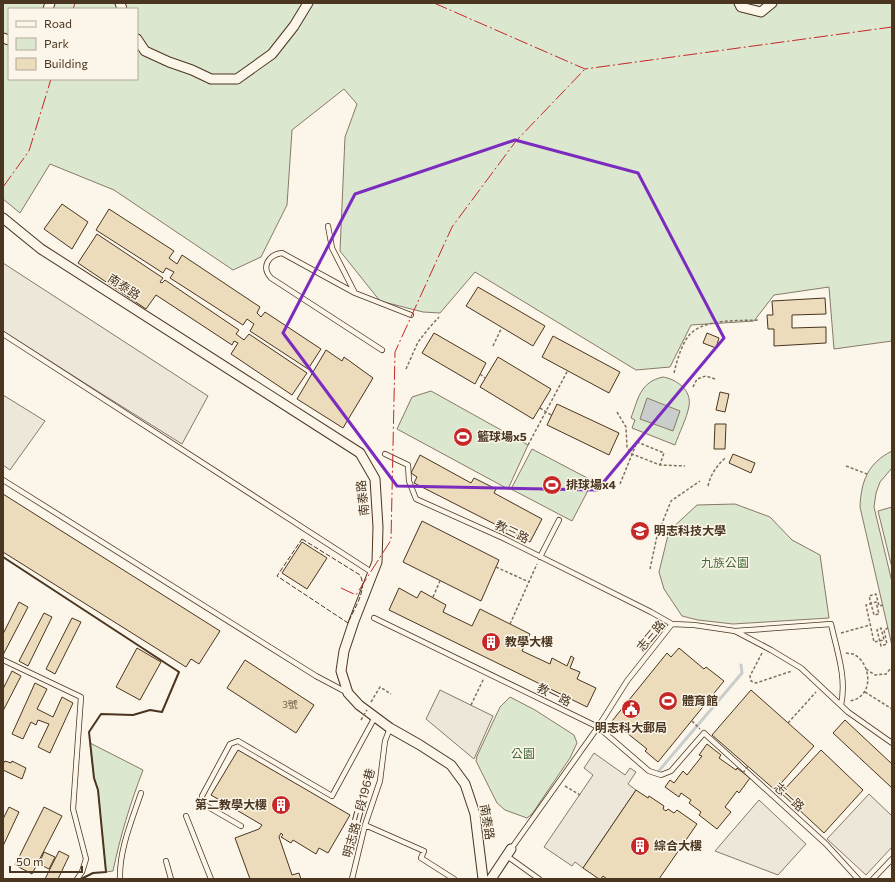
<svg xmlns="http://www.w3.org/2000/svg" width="895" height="882" font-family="Commissioner,'Noto Sans TC',sans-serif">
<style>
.green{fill:#dce7d0;stroke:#887966;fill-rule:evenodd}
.parking{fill:#ede7d9;stroke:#887966}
.water{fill:#c9cecd;stroke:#887966}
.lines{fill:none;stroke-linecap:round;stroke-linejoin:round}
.stream{stroke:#c9cecd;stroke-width:3}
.building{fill:#ecdcbc;stroke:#4a3520}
.lane-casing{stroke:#4a3520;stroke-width:6}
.street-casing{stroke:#4a3520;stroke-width:11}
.path{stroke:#7f6f5c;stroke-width:1.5;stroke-dasharray:3 2;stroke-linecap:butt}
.lane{stroke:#fbf6e9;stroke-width:4.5}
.street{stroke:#fbf6e9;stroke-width:9}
.path-bridge{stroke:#7f6f5c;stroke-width:1.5;stroke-dasharray:3 2;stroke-linecap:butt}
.fence{stroke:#4a3520;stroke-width:1;stroke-dasharray:5 2;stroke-linecap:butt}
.wall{stroke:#4a3520;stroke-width:2}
.power{stroke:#c62828;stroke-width:1;stroke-dasharray:14 3 2 3;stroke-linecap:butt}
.marked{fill:none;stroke:#7b2cbf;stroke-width:3;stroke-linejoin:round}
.labels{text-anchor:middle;stroke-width:3;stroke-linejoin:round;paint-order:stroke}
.number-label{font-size:10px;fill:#725f47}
.street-label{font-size:12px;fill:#4a3520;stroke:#fbf6e9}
.poi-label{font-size:12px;font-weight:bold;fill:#4a3520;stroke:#fbf6e9;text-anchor:start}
.park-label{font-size:12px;fill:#436837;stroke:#fbf6e9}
</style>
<rect width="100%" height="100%" fill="#fbf6e9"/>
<!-- green -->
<path class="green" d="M3 3H892V341L834 349 829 287 774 295 754 321 691 325 670 367 636 370 475 272 440 313 423 312 380 301 340 251 345 137 357 104 344 89 292 130 287 205 261 257 233 270 114 190 50 164 20 213 3 199ZM9 9H137V79H9Z
M663 377C676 379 692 390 689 406 687 418 679 433 675 445L632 428 635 420 631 418C638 399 640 382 663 377Z
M431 391 528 445 508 489 397 429 412 397Z
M532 449 593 481 572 521 511 489Z
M892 451V468L880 482 876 493 874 507 892 582V646L860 507C861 481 868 463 892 451Z
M735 504 770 517 792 540 820 555 829 618 733 624 698 620 682 616 664 589 659 572 669 531 697 505Z
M892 507V568L878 511Z
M510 697 535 710 574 735 577 743 570 758 532 814 527 818 505 810 497 803 476 761 477 756 500 707Z
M90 743 143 770C130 804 120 837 113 871L106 872 98 790 94 778Z"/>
<!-- parking -->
<path class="parking" d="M3 263 208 396 182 444 94 389 3 331Z
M3 395 45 421 10 470 3 465Z
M440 690 493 716 474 759 426 719Z
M594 753 625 775 630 768 636 772 628 784 636 790 583 868 575 862 572 866 544 847 593 775 584 768Z
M869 794 892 816V847L866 875 827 839Z
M759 800 806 844 778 875 715 851Z"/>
<!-- water -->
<path class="water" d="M647 398 680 411 673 431 640 419Z"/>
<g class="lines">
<!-- stream -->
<path class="stream" d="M657 773 742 673 741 665"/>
</g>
<!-- building -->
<path class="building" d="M62 204 88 222 72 249 44 229Z
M109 209 174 251 169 258 177 264 182 255 260 307 257 313 261 317 265 312 321 349 308 369 250 331 254 324 247 319 243 325 170 278 174 272 166 268 163 273 96 230Z
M97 234 163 278 160 282 162 283 165 280 239 330 236 334 244 340 249 334 307 373 292 395 231 354 238 343 234 341 232 345 156 295 146 309 78 263Z
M478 287 545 326 533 346 466 306Z
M825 298 826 314 792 315V328L826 327V343L774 346V329H768L767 315H773L772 301Z
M434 333 486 363 475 384 422 353Z
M707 333 719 338 716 348 703 343Z
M553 336 620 372 609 393 542 357Z
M326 350 342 361 344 357 373 378 343 428 297 399Z
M498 357 551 389 533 419 480 387Z
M720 392 729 394 725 412 716 410Z
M557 404 619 433 609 455 547 425Z
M715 424H726L725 449H714Z
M733 454 755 463 751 473 729 463Z
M420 455 471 483 474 478 496 489 494 493 542 519 530 542 414 483 417 477 411 473Z
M3 494 220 631 199 664 191 659 186 667 3 552Z
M422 521 499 560 481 601 403 562Z
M302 542 327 558 307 589 282 573Z
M399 588 417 598 421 591 446 605 443 612 472 626 480 609 530 634 522 651 550 664 552 658 567 666 571 656 574 658 570 668 580 672 577 679 596 688 587 707 389 610Z
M19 602 28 607 3 655V634Z
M44 613 52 617 28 666 19 661Z
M72 618 81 622 55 674 46 669Z
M137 648 161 662 140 700 116 687Z
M679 648 704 669 706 667 724 681 658 762 645 751 647 749 612 721 667 653 671 657Z
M245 660 314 705 296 733 227 688Z
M12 671 21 676 3 711V689Z
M35 683 47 689 37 709 53 717 62 697 73 703 50 753 38 747 49 724 38 720 36 725 31 722 23 739 12 734Z
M751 690 814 746 775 790 712 735Z
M845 720 892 764V788L833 733Z
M707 744 721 755 719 758 736 770 737 768 750 778 739 793 737 791 725 807 731 812 717 829 699 815 701 812 689 803 691 800 681 793 679 797 665 787 670 780 674 783 683 771 687 775 702 756 699 755Z
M238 750 350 815 328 853 319 848 316 854 293 840 291 843 281 837 283 835 281 833 279 837 292 875 299 873 301 879H250L235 838 259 829 262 825 211 795Z
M821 750 863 790 824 833 781 793Z
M5 761 11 763 12 761 26 768 22 779 3 770V764Z
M636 790 648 798 649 796 664 806 663 809 666 811 668 809 674 813 677 810 697 824 659 879H607L603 876 601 879H599L583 868Z
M9 807 19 812 3 846V819Z
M44 807 62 816 32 874 15 865Z
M59 851 69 856 58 879H45Z
M44 852 55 857 49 869 39 864Z"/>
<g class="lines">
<defs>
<path id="lane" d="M328 226 332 248 355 293
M3 334 373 573
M382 350 271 278C261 267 268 255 282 253L355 293 411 315
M385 454 408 465 409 481 416 499 503 538 651 612 672 624
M3 480 316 676 348 693
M540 557 559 520
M374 618 598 727 649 771 661 775 671 771 704 733 826 844 858 879
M735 631 831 624C837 651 847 678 841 705
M3 660 81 697 73 809 86 859 82 872 77 879
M186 816 211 879
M365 825 424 851 421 858 454 879
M241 826 203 804 202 796 230 744 238 741 332 796 375 717
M511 849 598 727 627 681 672 624 694 625 735 631 771 650 801 668 848 712 892 743
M507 856 539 879
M166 861 171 879
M120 879C119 850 132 820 141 793
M352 879 365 825 380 781 385 741 390 728
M873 879 892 859"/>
<path id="street" d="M120 3 122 9
M739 3 741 7 761 12 772 3
M48 9 50 3
M3 38 9 40
M137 39 145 51 169 62 192 70 211 79H237L272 54 294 26 308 3
M3 218 41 249 360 453 375 479 378 527 377 562 354 621 344 651 341 671 348 693 359 705 390 728 420 745 451 765 465 784 475 814 483 879
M491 879 511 849"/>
</defs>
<!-- lane casing -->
<use href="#lane" class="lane-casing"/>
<!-- street casing -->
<use href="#street" class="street-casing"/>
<!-- path -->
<path class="path" d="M493 346 502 327
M406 369 418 342 429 328 439 317
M674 373C677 361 680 349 687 338 700 318 738 321 759 320
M480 374 485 378
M693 387 697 379 706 376 715 379
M617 412 626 427 627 447 632 454 660 465 685 466
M528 445 568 370
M846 466 867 474
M620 484 637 442 664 453 660 465
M708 486C711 473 717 466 726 457
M496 567 529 582
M650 569 657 536 671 501 700 481
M433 597 440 581
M883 605 879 606 876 594 869 596 874 615 879 614 876 602 866 605 874 642 884 640 881 628 877 630 881 646 887 644 884 630 888 628
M510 624 537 564
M841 633 870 625
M762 653 750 676 751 681 756 683 792 671
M846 653C849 654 853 653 855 655 872 665 874 698 849 701
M866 669 875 675 886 674 892 667
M865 692 892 709
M371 702 380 687 391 694
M471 705 484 678
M692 721 700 729
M788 723 816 692
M565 786 580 795"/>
<!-- lane -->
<use href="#lane" class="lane"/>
<!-- street -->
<use href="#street" class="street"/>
<!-- path-bridge -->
<path class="path-bridge" d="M540 408 551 415
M361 720 367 710
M743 773 748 766"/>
<!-- fence -->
<path class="fence" d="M302 539 360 575C368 590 354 608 348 623L277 576Z"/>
<!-- wall -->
<path class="wall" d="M3 557 179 672 162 712 150 710 133 715 101 714 89 732 94 778 98 790 106 872 93 873 81 879"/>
<!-- power -->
<path class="power" d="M434 3 585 69 892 27
M73 9 75 3
M3 187 29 151 51 79
M341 588 356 595 391 540 395 352 452 227 516 141 585 69"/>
</g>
<!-- marked area -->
<path class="marked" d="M515 140 638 173 724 338 597 490 397 486 283 333 355 194Z"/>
<!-- icons -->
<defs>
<symbol id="stadium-disc" viewBox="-11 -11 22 22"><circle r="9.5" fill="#c62828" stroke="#fbf6e9"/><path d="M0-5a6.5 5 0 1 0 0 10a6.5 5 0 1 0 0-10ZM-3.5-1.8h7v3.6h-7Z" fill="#fff"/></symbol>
<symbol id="university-disc" viewBox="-11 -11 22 22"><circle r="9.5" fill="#c62828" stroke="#fbf6e9"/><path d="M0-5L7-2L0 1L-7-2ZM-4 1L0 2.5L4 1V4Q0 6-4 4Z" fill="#fff"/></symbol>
<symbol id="building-disc" viewBox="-11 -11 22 22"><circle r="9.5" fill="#c62828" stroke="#fbf6e9"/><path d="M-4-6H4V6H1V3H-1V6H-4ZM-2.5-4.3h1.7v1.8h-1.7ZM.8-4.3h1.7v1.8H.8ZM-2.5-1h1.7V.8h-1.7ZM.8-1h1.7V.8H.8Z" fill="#fff"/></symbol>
<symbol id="civic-disc" viewBox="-11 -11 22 22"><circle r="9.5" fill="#c62828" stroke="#fbf6e9"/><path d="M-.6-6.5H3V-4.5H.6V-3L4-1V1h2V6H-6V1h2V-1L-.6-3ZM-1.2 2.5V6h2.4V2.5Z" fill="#fff"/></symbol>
</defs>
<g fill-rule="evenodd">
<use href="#stadium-disc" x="452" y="426" width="22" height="22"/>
<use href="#stadium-disc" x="541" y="474" width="22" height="22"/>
<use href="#university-disc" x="629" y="520" width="22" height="22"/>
<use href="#building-disc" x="480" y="631" width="22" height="22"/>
<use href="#stadium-disc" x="657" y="690" width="22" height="22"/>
<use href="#civic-disc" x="620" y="698" width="22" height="22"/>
<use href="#building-disc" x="270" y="794" width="22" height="22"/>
<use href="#building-disc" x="629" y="835" width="22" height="22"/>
</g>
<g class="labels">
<!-- number labels -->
<g class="number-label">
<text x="290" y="708">3號</text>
</g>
<!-- street labels -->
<g class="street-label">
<text transform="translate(124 287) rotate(33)" y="4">南泰路</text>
<text transform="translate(363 498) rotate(-96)" y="4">南泰路</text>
<text transform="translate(512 532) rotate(26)" y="4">教三路</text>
<text transform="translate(651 636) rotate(-50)" y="4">志三路</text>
<text transform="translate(554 695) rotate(26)" y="4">教一路</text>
<text transform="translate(789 797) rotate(42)" y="4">志一路</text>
<text transform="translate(359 813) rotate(-75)" y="4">明志路三段196巷</text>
<text transform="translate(487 822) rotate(80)" y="4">南泰路</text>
</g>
<!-- poi labels -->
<g class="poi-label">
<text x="477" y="441">籃球場x5</text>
<text x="566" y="489">排球場x4</text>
<text x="654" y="535">明志科技大學</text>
<text x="505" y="646">教學大樓</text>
<text x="682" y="705">體育館</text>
<text x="631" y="732" text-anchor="middle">明志科大郵局</text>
<text x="267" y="809" text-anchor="end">第二教學大樓</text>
<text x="654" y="850">綜合大樓</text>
</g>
<!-- park labels -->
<g class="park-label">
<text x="725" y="567">九族公園</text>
<text x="523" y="758">公園</text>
</g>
</g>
<!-- border -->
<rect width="895" height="882" fill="none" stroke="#4a3520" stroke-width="8"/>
<!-- legend -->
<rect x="8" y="8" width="130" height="72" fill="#fbf6e9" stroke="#b4a999"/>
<rect x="16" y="21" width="20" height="6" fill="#fbf6e9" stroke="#b4a999"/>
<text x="44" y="28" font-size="12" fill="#4a3520">Road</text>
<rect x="16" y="38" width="20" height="12" fill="#dce7d0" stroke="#b4a999"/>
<text x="44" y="48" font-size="12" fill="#4a3520">Park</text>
<rect x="16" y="58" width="20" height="12" fill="#ecdcbc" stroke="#b4a999"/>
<text x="44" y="68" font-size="12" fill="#4a3520">Building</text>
<!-- scale -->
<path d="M10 866v6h72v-6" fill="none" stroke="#4a3520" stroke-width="2"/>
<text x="16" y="866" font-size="12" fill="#4a3520" stroke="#fbf6e9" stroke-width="3" paint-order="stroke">50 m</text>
</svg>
